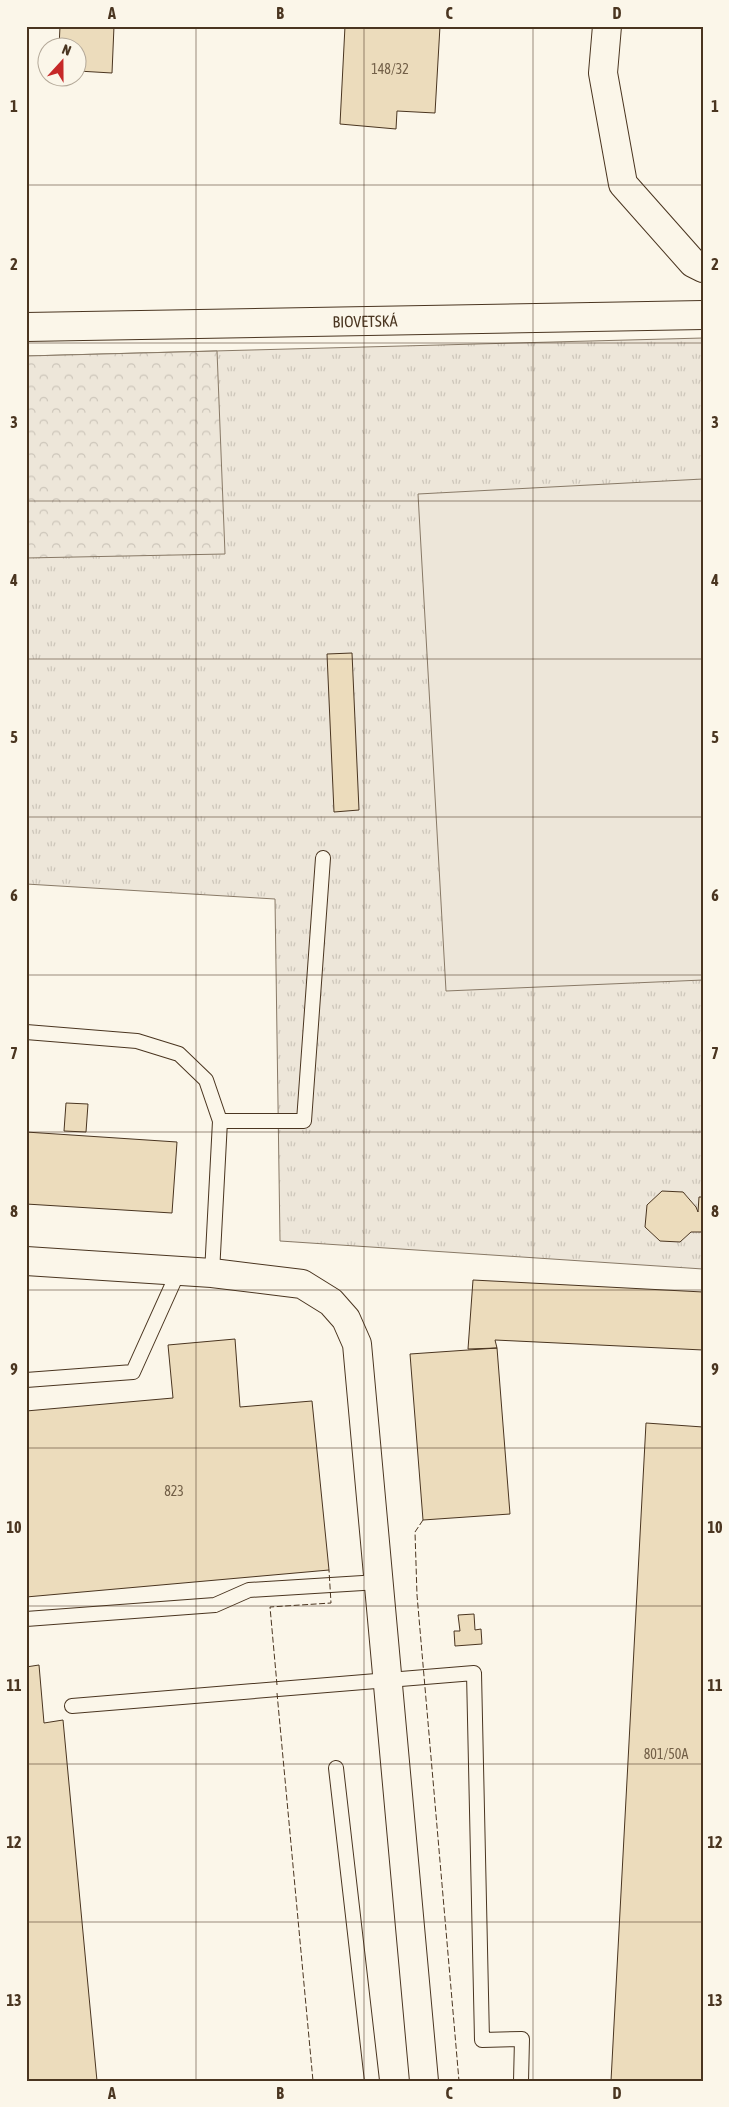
<svg xmlns="http://www.w3.org/2000/svg" width="729" height="2107" font-family="'Asap Condensed',sans-serif">
<style>
.grass{fill:url(#grass-tufts);stroke:#887966}
.forest{fill:url(#forest-crowns);stroke:#887966}
.garden{fill:#ede6d9;stroke:#887966}
.building{fill:#ecdcbc;stroke:#4a3520}
.lines{fill:none;stroke-linecap:round;stroke-linejoin:round}
.lane-casing{stroke:#4a3520;stroke-width:16}
.street-casing{stroke:#4a3520;stroke-width:30}
.lane{stroke:#fbf6e9;stroke-width:14}
.street{stroke:#fbf6e9;stroke-width:28}
.fence{stroke:#4a3520;stroke-width:1;stroke-dasharray:6 2.5;stroke-linecap:butt}
.grid{fill:none;stroke:#4a3520;stroke-width:1;stroke-opacity:0.55}
.labels{text-anchor:middle;stroke-width:4;stroke-linejoin:round;paint-order:stroke}
.number-label{font-size:14px;fill:#725f47}
.street-label{font-size:16px;fill:#4a3520;stroke:#fbf6e9}
.neatline{fill:none;stroke:#4a3520;stroke-width:2}
.grid-label{font-size:16px;text-anchor:middle;font-weight:bold;fill:#4a3520}
</style>
<defs>
<pattern id="grass-tufts" width="24" height="20" patternUnits="userSpaceOnUse" patternTransform="scale(1.25)"><rect width="24" height="20" fill="#ede6d9"/><path d="M3 7l-1-3M5 7V3M7 7l1-3M15 17l-1-3M17 17v-4M19 17l1-3" fill="none" stroke="#cdc6ba"/></pattern>
<pattern id="forest-crowns" width="20" height="18" patternUnits="userSpaceOnUse" patternTransform="scale(1.25)"><rect width="20" height="18" fill="#ede6d9"/><path d="M2 6a3 3 0 1 1 6 0M12 15a3 3 0 1 1 6 0" fill="none" stroke="#cdc6ba"/></pattern>
</defs>
<rect width="100%" height="100%" fill="#fbf6e9"/>
<!-- grass -->
<path class="grass" d="M703 338V1269L280 1241 275 899 26 884V356Z"/>
<!-- forest -->
<path class="forest" d="M217 351 225 554 26 558V356Z"/>
<!-- garden -->
<path class="garden" d="M703 479V980L446 991 418 494Z"/>
<!-- building -->
<path class="building" d="M60 26H114L112 73 78 71V48H59Z
M345 26H440L435 113 397 111 396 129 340 124Z
M352 653 359 810 334 812 327 654Z
M66 1103 88 1104 86 1132 64 1131Z
M26 1132 177 1142 172 1213 26 1204Z
M662 1191 683 1192 696 1207 698 1212 699 1197H703V1232H691L680 1242 660 1241 645 1227 647 1205Z
M473 1280 703 1292V1350L495 1340 497 1348 468 1349Z
M235 1339 240 1407 312 1401 329 1570 26 1597V1411L173 1398 168 1345Z
M497 1348 510 1514 423 1520 410 1354Z
M646 1423 703 1427V2081H611Z
M474 1614 475 1630 481 1629 482 1644 455 1646 454 1631H460L458 1615Z
M39 1665 44 1723 63 1720 97 2081H26V1667Z"/>
<g class="lines">
<defs>
<path id="lane" d="M26 1032 137 1041 179 1054 206 1080 220 1121 212 1273
M220 1121H304L323 858
M26 1380 133 1372 179 1270
M26 1619 215 1605 249 1590 379 1582
M72 1706 474 1673 482 2040 522 2039 521 2081
M336 1768 372 2081"/>
<g id="street">
<path d="M607 26 603 73 623 184 693 263 703 268"/>
<path id="s1" d="M26 327 703 315"/>
<path d="M26 1261 212 1273 302 1284 331 1302 346 1319 357 1344 424 2081"/>
</g>
</defs>
<!-- lane casing -->
<use href="#lane" class="lane-casing"/>
<!-- street casing -->
<use href="#street" class="street-casing"/>
<!-- lane -->
<use href="#lane" class="lane"/>
<!-- street -->
<use href="#street" class="street"/>
<!-- fence -->
<path class="fence" d="M423 1520 415 1532 417 1595 459 2081
M277 1685 270 1607 331 1603 329 1570
M277 1693 313 2081"/>
</g>
<!-- grid -->
<path class="grid" d="M196 26V2081M364 26V2081M533 26V2081M26 185H703M26 343H703M26 501H703M26 659H703M26 817H703M26 975H703M26 1132H703M26 1290H703M26 1448H703M26 1606H703M26 1764H703M26 1922H703"/>
<g class="labels">
<!-- number labels -->
<g class="number-label">
<text x="390" y="74">148/32</text>
<text x="174" y="1496">823</text>
<text x="666" y="1759">801/50A</text>
</g>
<!-- street labels -->
<g class="street-label">
<text dy="6" stroke="none"><textPath href="#s1" startOffset="339">BIOVETSKÁ</textPath></text>
</g>
</g>
<!-- border -->
<rect width="729" height="2107" fill="none" stroke="#fbf6e9" stroke-width="55"/>
<!-- north arrow -->
<g transform="translate(62 62) rotate(21)"><circle r="24" fill="#fbf6e9" stroke="#b4a999"/>
<path d="M0-4L9 19L0 12L-9 19Z" fill="#c62828"/>
<text y="-8" font-size="14" font-weight="bold" text-anchor="middle" fill="#4a3520">N</text>
</g>
<rect x="28" y="28" width="674" height="2052" class="neatline"/>
<g class="grid-label">
<text x="112" y="19">A</text>
<text x="280" y="19">B</text>
<text x="449" y="19">C</text>
<text x="617" y="19">D</text>
<text x="14" y="112">1</text>
<text x="715" y="112">1</text>
<text x="14" y="270">2</text>
<text x="715" y="270">2</text>
<text x="14" y="428">3</text>
<text x="715" y="428">3</text>
<text x="14" y="586">4</text>
<text x="715" y="586">4</text>
<text x="14" y="743">5</text>
<text x="715" y="743">5</text>
<text x="14" y="901">6</text>
<text x="715" y="901">6</text>
<text x="14" y="1059">7</text>
<text x="715" y="1059">7</text>
<text x="14" y="1217">8</text>
<text x="715" y="1217">8</text>
<text x="14" y="1375">9</text>
<text x="715" y="1375">9</text>
<text x="14" y="1533">10</text>
<text x="715" y="1533">10</text>
<text x="14" y="1691">11</text>
<text x="715" y="1691">11</text>
<text x="14" y="1848">12</text>
<text x="715" y="1848">12</text>
<text x="14" y="2006">13</text>
<text x="715" y="2006">13</text>
<text x="112" y="2099">A</text>
<text x="280" y="2099">B</text>
<text x="449" y="2099">C</text>
<text x="617" y="2099">D</text>
</g>
</svg>
